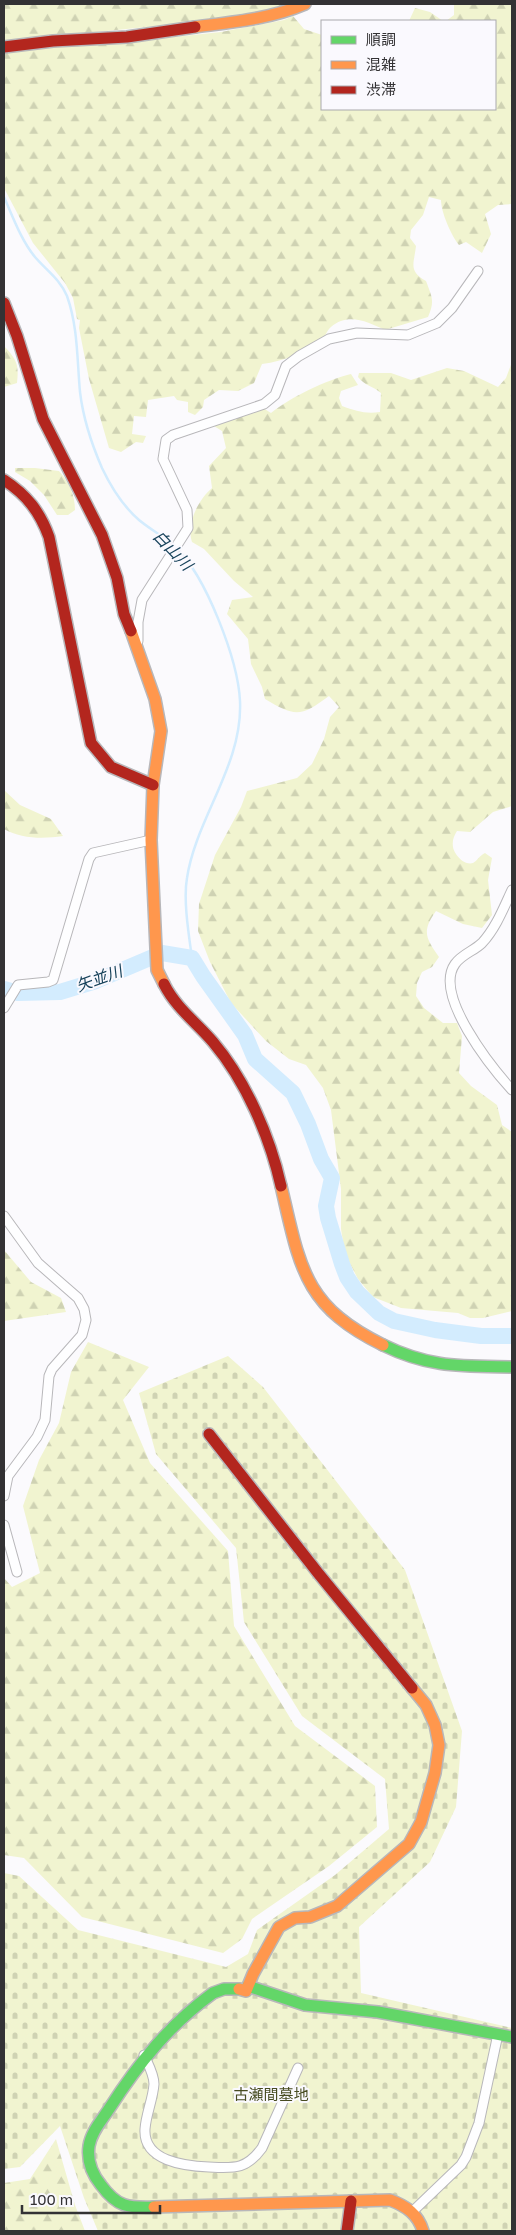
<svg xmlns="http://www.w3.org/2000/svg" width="516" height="2235" font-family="'Golos Text','Noto Sans JP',sans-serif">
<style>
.forest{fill:url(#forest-firs)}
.cemetery{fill:url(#cemetery-stones)}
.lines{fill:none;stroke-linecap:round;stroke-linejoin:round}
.stream{stroke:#d3ecfe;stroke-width:2.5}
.river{stroke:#d3ecfe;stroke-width:16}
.street-casing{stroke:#b8b7ba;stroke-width:11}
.fast-casing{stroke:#b8b7ba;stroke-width:14}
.slow-casing{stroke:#b8b7ba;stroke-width:14}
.jam-casing{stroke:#b8b7ba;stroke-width:14}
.street{stroke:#fefeff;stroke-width:9}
.fast{stroke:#63d668;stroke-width:11}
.slow{stroke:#ff974d;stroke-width:11}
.jam{stroke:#b3261e;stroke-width:11}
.labels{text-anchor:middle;stroke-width:4;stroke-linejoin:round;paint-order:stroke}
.park-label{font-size:15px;fill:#484c22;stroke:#faf9fe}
.water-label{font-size:16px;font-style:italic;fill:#18435b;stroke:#faf9fe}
</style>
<defs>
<pattern id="forest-firs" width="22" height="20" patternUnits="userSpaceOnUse" patternTransform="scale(1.25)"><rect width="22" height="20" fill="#f1f4d0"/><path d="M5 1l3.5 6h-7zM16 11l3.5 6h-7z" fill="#cfd2b3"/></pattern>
<pattern id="cemetery-stones" width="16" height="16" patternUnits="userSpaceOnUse" patternTransform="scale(1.25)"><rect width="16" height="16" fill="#f1f4d0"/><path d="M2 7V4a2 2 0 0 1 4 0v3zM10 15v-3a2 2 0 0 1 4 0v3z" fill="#cfd2b3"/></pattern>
</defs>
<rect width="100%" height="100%" fill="#fbfafd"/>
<!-- forest -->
<path class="forest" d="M4 4H291L261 13 188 23 4 41Z
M454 4 480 5 512 4V204L498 205 485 214 491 234 482 253 466 242 459 245C451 235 441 212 441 200L429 197 423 215 411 230 410 238 416 246C414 264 408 271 426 281 432 297 435 301 428 317L385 330C368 322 348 312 331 327 327 330 326 336 322 339 303 353 285 361 262 364L254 383 238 391 219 390 204 400 203 407 195 415 188 412V402L177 400 174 396 148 400 146 417 134 416 132 434 146 436 143 443 136 442 121 452 109 448 89 379 79 328 80 320 77 319 73 298 65 283 33 243 4 188V53L52 46 127 42 221 32 284 20 293 16 304 29 322 35V109H495V21H446L454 15Z
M415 8 430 12 443 21H409Z
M4 346C17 360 19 364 17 383L4 387Z
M512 362V806L493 812 470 832 457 831C454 836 452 840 453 847 454 854 464 866 473 863 477 861 480 855 485 853L492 858 488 880 492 915 482 928 463 924 436 911C422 931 425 937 439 957L432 967 422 972 417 983 416 996 424 1008 443 1023H457L462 1036 459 1073 471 1086 497 1105 502 1125 512 1132V1311L483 1318H470L458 1313 401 1308 373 1297 358 1279 345 1254 341 1229V1189L331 1110 323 1088 306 1065 289 1059 266 1041 231 1003 210 962 198 931 199 904 215 855 241 807 247 791 297 778 312 764 324 739 330 717 339 707 329 696C301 717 295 717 265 699L262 687 251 664 248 639 227 614 232 600 253 597 234 581 204 549 192 542C186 524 198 500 212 488L209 466 226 448 222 431 214 426 263 408 271 413C291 397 326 380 351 374L358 385 341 391 339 398 342 406C356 411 365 414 380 412L381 393C373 386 365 386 358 377L359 373H391L411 380 447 368 464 371 498 387 506 378Z
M15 468H35L59 471C69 482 75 495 75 510L68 515H57L44 495 30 481 15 472Z
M4 790 20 805 51 819 63 836C44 839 21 839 4 829Z
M4 1250 31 1282 61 1298 66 1312 4 1321Z
M88 1342 149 1367 123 1400 150 1463 228 1551 234 1626 295 1726 375 1786 377 1827 329 1866 252 1919 242 1939 223 1953 82 1917 24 1858 4 1855V1578L12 1587 40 1573 23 1506 39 1460 59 1423 71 1372Z
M56 2139 75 2205 85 2231H4V2183L30 2179Z"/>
<!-- cemetery -->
<path class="cemetery" d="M228 1356 263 1387 405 1570 462 1731 456 1807 430 1862 359 1927 361 1993 512 2028V2231H98L84 2198 60 2126 20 2167 4 2169V1873L19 1876 78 1930 226 1967 248 1954 257 1930 335 1875 389 1829 385 1779 302 1716 244 1622 236 1548 156 1454 139 1393Z"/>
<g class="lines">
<!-- stream -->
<path class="stream" d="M4 197C13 217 21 240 35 257 46 270 60 279 67 296 78 327 77 359 80 392 83 417 92 445 102 468 111 487 124 507 139 520 151 530 165 537 176 548 206 576 238 660 240 701 243 765 196 818 187 878 183 900 189 936 192 958"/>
<!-- river -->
<path class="river" d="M4 989 18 993 60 992 96 981 162 953 192 958 203 976 245 1035 255 1059 293 1093 308 1124 321 1159 332 1178 326 1206 328 1218 342 1264 347 1277 357 1292 379 1313 394 1321 435 1330 481 1336H512"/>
<defs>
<path id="street" d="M138 641V622L142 600 188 528 187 510 163 459 166 440 173 435 264 404 275 395 286 366 299 356 329 339 357 333 408 335 437 323 452 308 478 271
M512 890C504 907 496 928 482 943 474 951 462 954 455 964 433 995 492 1068 512 1090
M4 1008 18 985 48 982 53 980 89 859 93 853 151 840
M4 1216 38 1263 78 1298 84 1309 86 1320 82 1335 52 1369 49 1376 45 1420 37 1437 8 1476 4 1496
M4 1525 17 1572
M144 2055C148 2064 154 2074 154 2084 153 2099 146 2114 145 2129 143 2161 184 2166 209 2167 234 2168 246 2170 262 2148L298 2068
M412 2212 461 2165 466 2157 479 2123 498 2034"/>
<path id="fast" d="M383 1345C430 1368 461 1366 512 1367
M248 1986 305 2005 378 2012 512 2037
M154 2207C128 2208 117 2207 101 2185 92 2174 87 2160 89 2146 91 2132 102 2120 109 2109 138 2064 169 2025 213 1993L224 1989H239"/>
<path id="slow" d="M195 27C233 22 270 19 305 4
M131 631 155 699 161 731 153 785 151 840 157 970 164 984
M281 1186C300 1266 303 1306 383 1345
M239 1989 246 1991 253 1974 279 1927 295 1918 310 1917 337 1906 409 1844 421 1822 435 1773 439 1745 435 1725 426 1705 412 1688
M154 2207 390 2200C406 2206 418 2214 423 2231"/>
<path id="jam" d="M4 47 53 41 127 37 195 27
M4 303 17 336 43 419 102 535 117 578 124 614 131 631
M4 480C27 495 40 512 49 537L91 743 111 767 153 785
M164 984C176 1008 197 1023 213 1042 246 1081 270 1137 281 1186
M209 1434 318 1573 412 1688
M347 2231 351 2201"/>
</defs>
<!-- street casing -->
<use href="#street" class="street-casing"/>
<!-- fast casing -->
<use href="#fast" class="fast-casing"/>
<!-- slow casing -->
<use href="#slow" class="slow-casing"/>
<!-- jam casing -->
<use href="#jam" class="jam-casing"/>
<!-- street -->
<use href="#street" class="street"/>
<!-- fast -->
<use href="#fast" class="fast"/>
<!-- slow -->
<use href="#slow" class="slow"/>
<!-- jam -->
<use href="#jam" class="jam"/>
</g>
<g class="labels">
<!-- park labels -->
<g class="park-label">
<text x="271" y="2100">古瀬間墓地</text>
</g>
<!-- water labels -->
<g class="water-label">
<text transform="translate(173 550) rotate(46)" y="6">白山川</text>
<text transform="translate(99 978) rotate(-20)" y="6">矢並川</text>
</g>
</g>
<!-- border -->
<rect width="516" height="2235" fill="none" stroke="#333234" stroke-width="10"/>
<!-- legend -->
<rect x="321" y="20" width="175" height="90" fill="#faf9fe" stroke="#aaa9ad"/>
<rect x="331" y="36" width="25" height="8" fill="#63d668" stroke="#aaa9ad"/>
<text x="366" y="45" font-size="15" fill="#333234">順調</text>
<rect x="331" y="61" width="25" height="8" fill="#ff974d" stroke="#aaa9ad"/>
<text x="366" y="70" font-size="15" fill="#333234">混雑</text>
<rect x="331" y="86" width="25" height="8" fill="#b3261e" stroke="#aaa9ad"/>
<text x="366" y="95" font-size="15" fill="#333234">渋滞</text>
<!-- scale -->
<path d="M22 2205v8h138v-8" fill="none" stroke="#333234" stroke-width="2.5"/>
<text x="30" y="2205" font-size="15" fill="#333234" stroke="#faf9fe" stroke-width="4" paint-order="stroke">100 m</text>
</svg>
